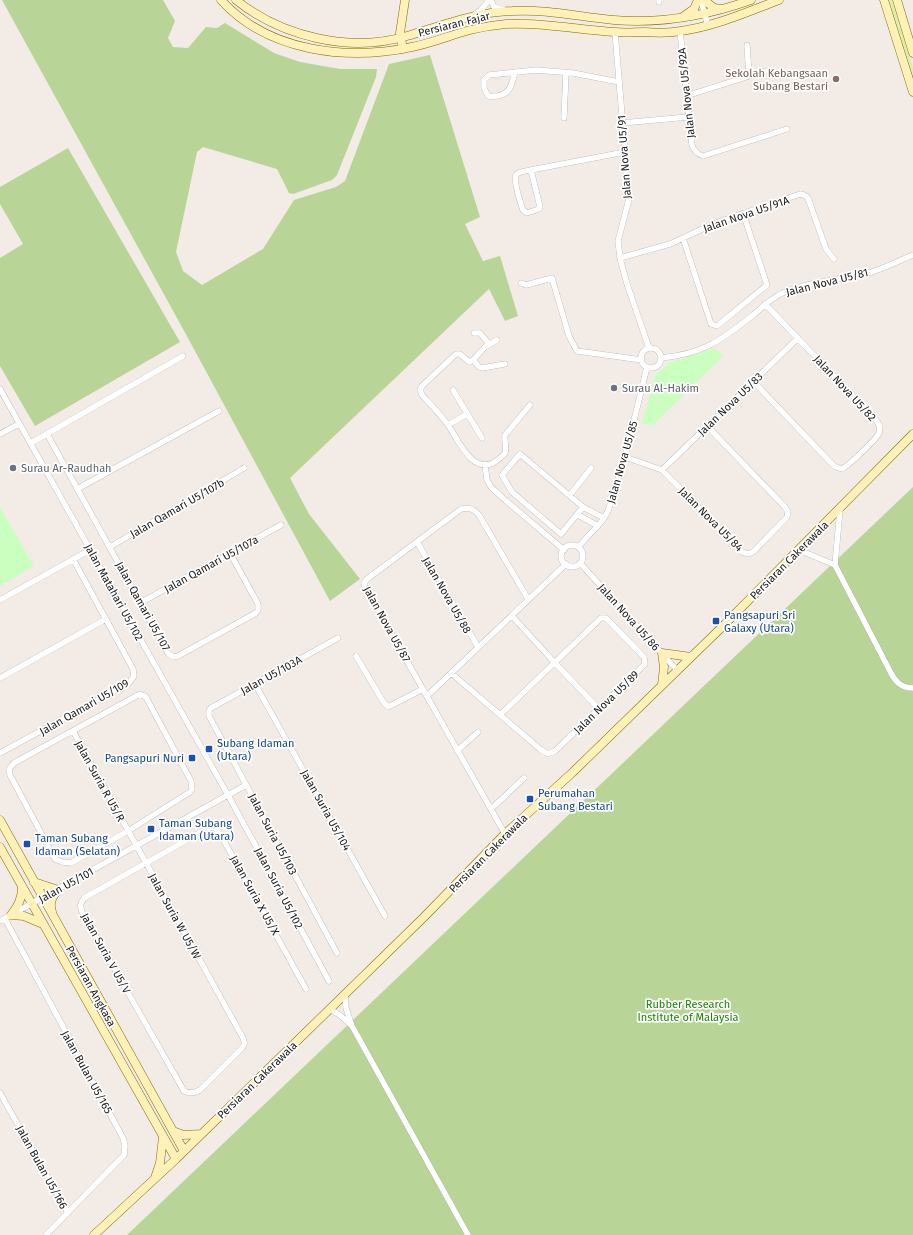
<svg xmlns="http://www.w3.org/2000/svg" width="913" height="1235" font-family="'Fira Sans',sans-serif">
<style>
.grass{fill:#ddf0a7}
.forest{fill:#b8d597}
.park{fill:#caffc0}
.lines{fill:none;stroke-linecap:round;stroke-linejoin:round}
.street-casing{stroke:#a7a7a7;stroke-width:6}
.secondary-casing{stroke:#7f6e00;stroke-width:9}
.street{stroke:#fff;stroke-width:5.5}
.secondary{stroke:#fff1b7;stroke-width:8}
.education-dot{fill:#8d6e63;stroke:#fff;stroke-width:1.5}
.worship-dot{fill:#6b7280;stroke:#fff;stroke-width:1.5}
.transit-dot{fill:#1a4fb4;stroke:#fff;stroke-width:1.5}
.labels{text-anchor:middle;stroke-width:3.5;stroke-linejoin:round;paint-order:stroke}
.street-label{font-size:11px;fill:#202020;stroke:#fff}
.education-label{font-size:11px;fill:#785e54;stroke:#fff;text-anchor:end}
.worship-label{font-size:11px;fill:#5b616d;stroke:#fff;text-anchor:start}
.transit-label{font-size:11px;fill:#164399;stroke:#fff;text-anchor:start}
.park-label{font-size:11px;fill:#178701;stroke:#fff}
</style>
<rect width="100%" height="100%" fill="#f2ebe6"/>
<!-- grass -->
<path class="grass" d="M889 0H892L913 67V76Z"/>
<!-- forest -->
<path class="forest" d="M2 0H163L175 21 168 38 173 47 188 48 206 27 217 28 225 23 274 53 300 62 340 69H377L376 77 337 175 332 180 293 194 289 193 277 169 203 147 197 152 176 252 183 271 202 285 263 249 294 200 336 187 345 181 389 64 430 55 480 217 465 224 483 261 500 256 518 316 505 321 489 289 290 478 309 514 360 579 330 601 188 338Z
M68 148 180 342 35 426 0 366V258L23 244 0 204V187Z
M913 487V1235H127Z"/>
<!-- park -->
<path class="park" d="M715 348 723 356 653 425 642 424 656 374 671 362Z
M0 507 34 566 0 586Z"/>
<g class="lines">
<defs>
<path id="street" d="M491 0 494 7 504 10
M659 0V2
M701 0 708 26
M475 14 481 10 489 0
M680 31 692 145C694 151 697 154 703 156L787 129
M615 32 629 199 618 241 620 258 627 284 649 348
M747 45 749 76
M515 72C511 89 508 98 488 96L484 88V80L489 75 536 70 573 73 619 82
M686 96 765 71
M564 118 566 73
M622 123 688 117
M531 170 540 207 539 209 527 213 523 210C521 204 513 180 516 175 519 171 527 171 531 170L625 152
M683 238 711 324 717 326 767 285 743 213
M620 258 670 244 713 224 800 194 804 195 808 198 826 249 834 259
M521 283 526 285 552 278 569 336 577 351 642 360
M474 333H480L489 344
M497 340 485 347 473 360 469 362 460 354H456L422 386 420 390 422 395C431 405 440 414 448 425 458 439 471 473 493 463 496 461 503 456 505 453 507 448 504 440 505 435L530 405
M641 358a10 10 0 1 1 20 0a10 10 0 1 1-20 0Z
M661 358C703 354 722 340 753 315 763 307 773 296 785 292 811 281 840 280 868 273 883 269 898 261 913 255
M473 360 479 367 482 368 505 364
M754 382 834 466 842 469C849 465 876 440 879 433 881 428 879 425 877 421L765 304
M0 389 228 795 329 981
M453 390 482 438
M448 425 467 414
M0 434 19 424
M47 434 168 653 173 657 178 656 256 613 258 610V604L230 553
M31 443 183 356
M625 457 662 470 742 552 748 554 753 552 787 517 788 512 785 507 707 426
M485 465 487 480 491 487 504 499 564 550
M662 470 798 338
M77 489 219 411
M570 495 591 468
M583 507 561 534 512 492 502 475 520 454 583 507 604 518
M840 509 835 565 892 675C897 683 902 688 913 688
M578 515 598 526
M417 542 478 647
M561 556a11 11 0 1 1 22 0a11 11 0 1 1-22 0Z
M110 547 244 468
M578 547 603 520 608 511 625 457 647 367
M799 550 835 565
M580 563 677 670
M0 600 90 550
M140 603 281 525
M512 616 555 663 599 709
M356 656 384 703 388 707 423 689
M451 673 540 749C545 753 548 755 555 751L645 664 644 657 606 618H601L500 715
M0 678 106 619
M255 684 385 916
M140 694 146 697 148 701 191 781 192 789 190 792 128 831 71 863 62 862 55 859 10 775 9 769 14 763Z
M427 696 566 564
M73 731C129 834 186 936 243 1038 245 1043 245 1045 241 1049L200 1090C194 1093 190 1094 184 1091L82 912C80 906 80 904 84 898L210 827 215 828 219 832 306 989
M457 751 478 732
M0 753 129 683 134 676 133 669 73 559
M491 809 524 778
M505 834 365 587 364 583 367 579 461 509C469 507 474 509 479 515L528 599
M5 919 123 1138 125 1146 124 1155 46 1235
M0 921 246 785
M337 953 209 716V711L211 708 338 638
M345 994 346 1008 352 1026 468 1235
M330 1009 341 1016 351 1025
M0 1093 68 1213"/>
<path id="secondary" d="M221 0C268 52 347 61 412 47 432 43 451 35 470 30 482 27 494 25 506 24 543 22 578 30 615 32 625 33 635 32 645 32 657 33 670 33 681 31 716 26 747 12 779 0
M236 0C282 37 350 53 407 36 441 26 476 12 512 11 547 9 580 17 614 20 662 24 706 16 751 0
M704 0 714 8 722 9
M884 0 913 92
M897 0 913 53
M684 16 694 9 698 0
M403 49 400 33 405 0
M662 685 664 667 662 653 691 657
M0 820 184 1151
M0 847 176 1159
M34 882 58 890C52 897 49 902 52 912
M11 915 24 916 43 924
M11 915C18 906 22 899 22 887
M173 1131 183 1135 201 1134
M155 1178 160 1163 163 1137
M94 1235 176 1159 423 918 505 834 573 772 721 628 913 434"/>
</defs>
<!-- street casing -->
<use href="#street" class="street-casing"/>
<!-- secondary casing -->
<use href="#secondary" class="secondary-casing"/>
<!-- street -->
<use href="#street" class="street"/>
<!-- secondary -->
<use href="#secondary" class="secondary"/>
</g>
<!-- markers -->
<circle class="education-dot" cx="836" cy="79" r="4"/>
<g class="worship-dot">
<circle cx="614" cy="388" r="4"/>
<circle cx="13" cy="468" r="4"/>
</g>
<g class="transit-dot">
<rect x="712" y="617" width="8" height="8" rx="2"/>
<rect x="205" y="745" width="8" height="8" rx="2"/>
<rect x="188" y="754" width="8" height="8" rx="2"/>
<rect x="526" y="795" width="8" height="8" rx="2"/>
<rect x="147" y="825" width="8" height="8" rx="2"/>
<rect x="23" y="840" width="8" height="8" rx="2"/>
</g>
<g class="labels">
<!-- street labels -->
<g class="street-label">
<text transform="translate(454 24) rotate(-14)" y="4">Persiaran Fajar</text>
<text transform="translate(686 93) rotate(-96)" y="4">Jalan Nova U5/92A</text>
<text transform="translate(624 157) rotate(-94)" y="4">Jalan Nova U5/91</text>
<text transform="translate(746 214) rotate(-19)" y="4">Jalan Nova U5/91A</text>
<text transform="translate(827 282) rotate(-14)" y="4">Jalan Nova U5/81</text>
<text transform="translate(845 388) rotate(47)" y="4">Jalan Nova U5/82</text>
<text transform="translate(730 404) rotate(-44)" y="4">Jalan Nova U5/83</text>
<text transform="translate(622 462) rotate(-74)" y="4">Jalan Nova U5/85</text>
<text transform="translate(177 508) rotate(-30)" y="4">Jalan Qamari U5/107b</text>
<text transform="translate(711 519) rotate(45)" y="4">Jalan Nova U5/84</text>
<text transform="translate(789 560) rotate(-45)" y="4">Persiaran Cakerawala</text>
<text transform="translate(211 564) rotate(-29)" y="4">Jalan Qamari U5/107a</text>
<text transform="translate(114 592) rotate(61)" y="4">Jalan Matahari U5/102</text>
<text transform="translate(447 595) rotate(60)" y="4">Jalan Nova U5/88</text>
<text transform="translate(143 606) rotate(61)" y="4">Jalan Qamari U5/107</text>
<text transform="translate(629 617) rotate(48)" y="4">Jalan Nova U5/86</text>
<text transform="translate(387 624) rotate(61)" y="4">Jalan Nova U5/87</text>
<text transform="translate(271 675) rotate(-29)" y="4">Jalan U5/103A</text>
<text transform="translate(606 702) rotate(-44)" y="4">Jalan Nova U5/89</text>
<text transform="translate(84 707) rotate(-30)" y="4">Jalan Qamari U5/109</text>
<text transform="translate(100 781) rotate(61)" y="4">Jalan Suria R U5/R</text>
<text transform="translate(326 810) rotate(61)" y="4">Jalan Suria U5/104</text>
<text transform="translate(273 834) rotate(62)" y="4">Jalan Suria U5/103</text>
<text transform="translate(488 853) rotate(-45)" y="4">Persiaran Cakerawala</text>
<text transform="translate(66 885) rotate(-29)" y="4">Jalan U5/101</text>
<text transform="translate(279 888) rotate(62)" y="4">Jalan Suria U5/102</text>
<text transform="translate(255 895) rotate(61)" y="4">Jalan Suria X U5/X</text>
<text transform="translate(175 916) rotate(61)" y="4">Jalan Suria W U5/W</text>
<text transform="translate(106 953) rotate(61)" y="4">Jalan Suria V U5/V</text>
<text transform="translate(91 986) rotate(61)" y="4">Persiaran Angkasa</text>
<text transform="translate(87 1072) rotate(61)" y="4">Jalan Bulan U5/165</text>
<text transform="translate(257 1080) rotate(-44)" y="4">Persiaran Cakerawala</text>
<text transform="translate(42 1167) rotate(61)" y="4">Jalan Bulan U5/166</text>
</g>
<!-- education labels -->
<g class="education-label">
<text x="828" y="77">Sekolah Kebangsaan<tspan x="828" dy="13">Subang Bestari</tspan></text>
</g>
<!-- worship labels -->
<g class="worship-label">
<text x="622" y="392">Surau Al-Hakim</text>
<text x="21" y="472">Surau Ar-Raudhah</text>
</g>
<!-- transit labels -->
<g class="transit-label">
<text x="724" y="619">Pangsapuri Sri<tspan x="724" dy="13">Galaxy (Utara)</tspan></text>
<text x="217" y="747">Subang Idaman<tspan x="217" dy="13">(Utara)</tspan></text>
<text x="184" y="762" text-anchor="end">Pangsapuri Nuri</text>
<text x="538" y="797">Perumahan<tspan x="538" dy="13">Subang Bestari</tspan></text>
<text x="159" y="827">Taman Subang<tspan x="159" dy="13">Idaman (Utara)</tspan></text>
<text x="35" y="842">Taman Subang<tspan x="35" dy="13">Idaman (Selatan)</tspan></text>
</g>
<!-- park labels -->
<g class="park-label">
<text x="688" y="1008">Rubber Research<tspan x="688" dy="13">Institute of Malaysia</tspan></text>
</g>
</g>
</svg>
